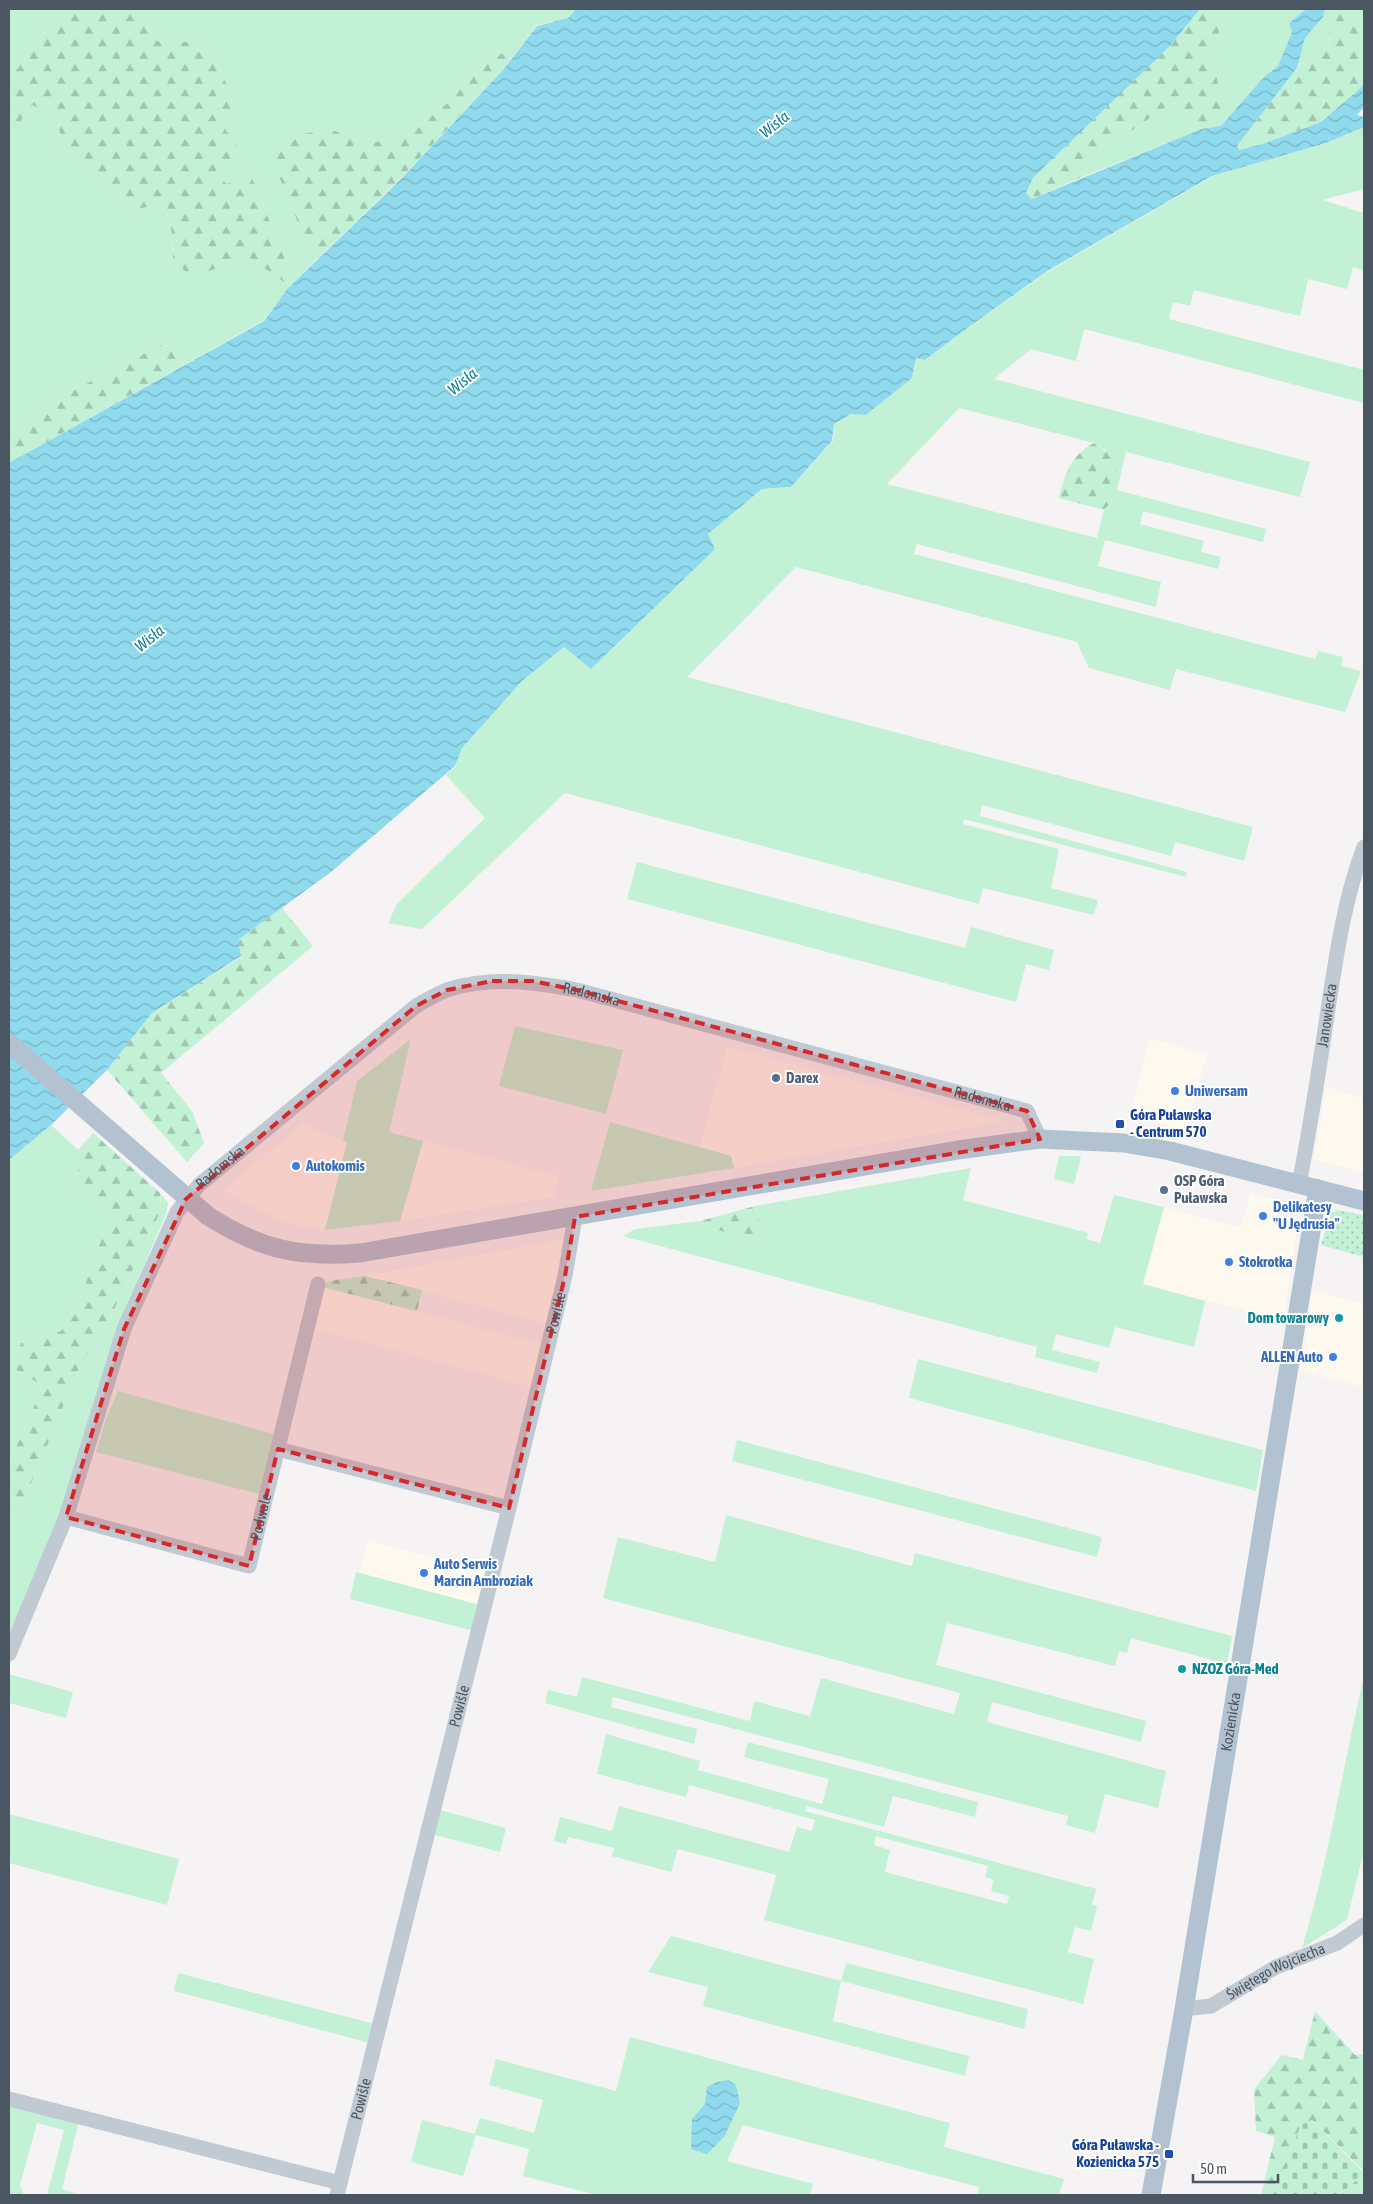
<svg xmlns="http://www.w3.org/2000/svg" width="1373" height="2204" font-family="'Asap Condensed',sans-serif">
<style>
.commercial{fill:#fdf9ef}
.green{fill:#c3f1d5;fill-rule:evenodd}
.forest{fill:url(#forest-firs)}
.cemetery{fill:url(#cemetery-stones)}
.park{fill:url(#park-dots)}
.water{fill:url(#water-waves)}
.lines{fill:none;stroke-linecap:round;stroke-linejoin:round}
.minor{stroke:#c1cad2;stroke-width:15}
.major{stroke:#b3c2d1;stroke-width:19}
.marked{fill:#d62828;fill-opacity:0.2;stroke:#d62828;stroke-width:4;stroke-dasharray:10 6;stroke-linejoin:round}
.service-dot{fill:#5c6f8a;stroke:#fff;stroke-width:2}
.shop-dot{fill:#3f7fe0;stroke:#fff;stroke-width:2}
.transit-dot{fill:#1a4fb4;stroke:#fff;stroke-width:2}
.culture-dot{fill:#0f9aa8;stroke:#fff;stroke-width:2}
.labels{text-anchor:middle;stroke-width:4;stroke-linejoin:round;paint-order:stroke}
.street-label{font-size:15px;fill:#4a5661;stroke:#fff}
.service-label{font-size:15px;font-weight:bold;fill:#4e5e75;stroke:#fff;text-anchor:start}
.shop-label{font-size:15px;font-weight:bold;fill:#366cbe;stroke:#fff;text-anchor:start}
.transit-label{font-size:15px;font-weight:bold;fill:#164399;stroke:#fff;text-anchor:start}
.culture-label{font-size:15px;font-weight:bold;fill:#0d838f;stroke:#fff;text-anchor:end}
.water-label{font-size:16px;font-style:italic;fill:#0c7c9b;stroke:#fff}
</style>
<defs>
<pattern id="forest-firs" width="22" height="20" patternUnits="userSpaceOnUse" patternTransform="scale(1.25)"><rect width="22" height="20" fill="#c3f1d5"/><path d="M5 1l3.5 6h-7zM16 11l3.5 6h-7z" fill="#a0c6b0"/></pattern>
<pattern id="cemetery-stones" width="16" height="16" patternUnits="userSpaceOnUse" patternTransform="scale(1.25)"><rect width="16" height="16" fill="#c3f1d5"/><path d="M2 7V4a2 2 0 0 1 4 0v3zM10 15v-3a2 2 0 0 1 4 0v3z" fill="#a0c6b0"/></pattern>
<pattern id="park-dots" width="8" height="8" patternUnits="userSpaceOnUse" patternTransform="scale(1.25)"><rect width="8" height="8" fill="#c3f1d5"/><path d="M2 2h.1M6 6h.1" fill="none" stroke="#a0c6b0" stroke-width="1.8" stroke-linecap="round"/></pattern>
<pattern id="water-waves" width="16" height="10" patternUnits="userSpaceOnUse" patternTransform="scale(1.25)"><rect width="16" height="10" fill="#90daee"/><path d="M0 5q4-4 8 0t8 0" fill="none" stroke="#78b4c4"/></pattern>
</defs>
<rect width="100%" height="100%" fill="#f5f3f3"/>
<!-- commercial -->
<path class="commercial" d="M1150 1039 1207 1054 1186 1130 1129 1116Z
M727 1047 1006 1121 734 1168 731 1156 700 1147Z
M1326 1087 1364 1098V1173L1314 1160Z
M303 1124 347 1142 325 1230 282 1222 223 1190Z
M423 1141 559 1176 553 1197 400 1221Z
M1250 1193 1280 1201 1276 1219 1298 1224 1283 1321 1143 1284 1164 1207 1241 1228Z
M566 1239 546 1323 365 1276Z
M322 1287 541 1344 531 1387 311 1328Z
M1313 1290 1364 1304V1387L1300 1371Z
M368 1540 488 1573 480 1605 359 1573Z"/>
<!-- green -->
<path class="green" d="M9 9H75L48 26 18 68 9 74Z
M152 9H576L568 18 537 25 511 59 504 52 475 73 451 100 413 132 369 144 330 129 271 154 314 262 294 282 249 170 227 184 217 176 216 167 237 144 225 129 236 101 218 68 215 54 197 40 171 44 157 41 146 27Z
M1228 9H1306L1289 23 1292 32 1278 66 1264 77 1227 120 1211 54Z
M1325 9H1332L1328 46 1297 68 1305 38 1323 17Z
M1173 102 1201 129 1080 178 1111 133 1124 136Z
M32 104 58 117 61 146 101 174 120 200 135 209 165 203 172 234 173 257 209 271 248 257 290 286 264 320 184 365 165 343 43 406 9 432V137Z
M1255 123 1263 144 1239 151 1237 146Z
M1364 127V189L1322 200 1364 213V270L1353 267 1347 289 1308 279 1300 316 1194 290 1190 306 1173 302 1169 319 1364 370V403L1084 329 1076 361 1031 349 994 379 1310 462 1300 497 1126 452 1117 490 1266 529 1263 542 1143 511 1140 524 1204 541 1201 552 1221 557 1218 569 1105 540 1098 566 1161 582 1156 607 917 544 914 554 1315 659 1318 651 1343 657 1341 666 1361 671 1345 712 1176 669 1170 690 1089 668 1077 642 796 567 687 677 1253 827 1244 861 1175 842 1171 856 982 805 980 816 1187 872 1186 877 964 819 963 824 1059 849 1051 888 1098 900 1094 915 983 888 979 904 565 793 422 929 388 923 397 904 485 818 446 775 455 767 462 748 522 681 564 647 591 669 715 549 708 534 762 489 791 487 833 441 834 424 851 414 866 415 912 378 916 358 926 360 981 318 1049 271 1213 176 1326 143ZM959 408 1094 443 1106 450 1115 495 1104 510 1097 538 887 484Z
M637 862 965 948 971 927 1054 950 1049 970 1026 964 1016 1002 627 899Z
M515 1026 623 1050 606 1114 499 1086Z
M411 1039 389 1132 423 1141 400 1221 325 1230 347 1142 343 1141 357 1081Z
M610 1122 731 1156 734 1168 591 1191Z
M51 1125 78 1150V1184L110 1218 81 1296 61 1331 21 1343 12 1367 43 1386 9 1464V1160Z
M1059 1156H1081L1074 1184 1054 1179Z
M971 1168 963 1200 1088 1233 1086 1239 1100 1243 1114 1195 1164 1207 1143 1284 1205 1301 1194 1347 1115 1327 1109 1348 1056 1334 1052 1350 1100 1362 1097 1373 1035 1357 1037 1347 623 1236 635 1229 700 1221 714 1229H762L755 1206Z
M160 1193 168 1203 166 1214 126 1308 73 1484 9 1640V1537L80 1366 108 1322 161 1210Z
M918 1359 1263 1450 1256 1491 909 1398Z
M118 1391 277 1435 263 1495 96 1452 106 1419Z
M737 1440 1102 1537 1097 1557 732 1461Z
M726 1515 912 1566 915 1553 1232 1636 1227 1664 1131 1638 1127 1653 1119 1651 1115 1666 947 1623 936 1665 1146 1721 1141 1742 992 1702 987 1722 1166 1771 1158 1808 1105 1794 1095 1833 1066 1825 1068 1816 613 1697 611 1707 697 1729 694 1744 545 1703 548 1690 577 1697 582 1677 750 1721 754 1701 810 1716 821 1678 954 1714 960 1693 603 1598 618 1537 715 1562Z
M356 1572 480 1605 474 1631 350 1599Z
M9 1674 73 1692 66 1718 9 1703Z
M1364 1676V1850L1347 1920 1302 1948C1329 1858 1343 1766 1364 1676Z
M606 1734 700 1761 698 1770 822 1804 829 1779 744 1757 748 1742 978 1802 975 1817 893 1796 884 1827 807 1806 805 1811 1096 1889 1092 1905 1097 1906 1091 1931 1075 1927 1068 1952 1094 1959 1083 2004 764 1920 776 1875 678 1849 671 1872 612 1856 614 1848 568 1837 566 1844 554 1841 560 1817 612 1831 619 1806 789 1852 797 1827 812 1831 815 1820 689 1785 686 1797 597 1774ZM876 1836 988 1866 985 1877 994 1880 991 1891 1009 1896 1007 1904 885 1872 890 1850 874 1845Z
M440 1810 506 1828 500 1852 435 1835Z
M9 1814 179 1859 167 1905 9 1863Z
M671 1936 841 1981 846 1963 1028 2009 1024 2029 841 1981 833 2021 969 2056 965 2076 703 2006 708 1987 648 1972Z
M178 1973 375 2024 370 2043 174 1991Z
M630 2037 950 2123 944 2147 1064 2179 1059 2195H977L979 2187 743 2125 727 2161 813 2184 810 2195H597L523 2176 529 2149 476 2135 463 2176 411 2162 422 2120 475 2134 480 2118 534 2133 543 2100 489 2085 496 2059 616 2091Z
M9 2103 79 2121 62 2189 81 2195H47L64 2130 37 2123 20 2185 24 2195H9Z"/>
<!-- forest -->
<path class="forest" d="M75 9H152L146 27 157 41 171 44 197 40 215 54 218 68 236 101 225 129 237 144 235 156 216 167 217 175 227 184 249 170 294 282 290 286 248 257 209 271 187 274 173 257 172 234 165 204 135 209 120 200 101 174 61 146 58 117 32 105 9 137V74L18 68 48 26Z
M1200 9H1228L1211 54 1227 120 1221 126 1201 129 1173 102 1124 136 1111 133 1080 178 1032 199 1026 193 1033 178 1169 47Z
M1332 9H1364V85L1321 122 1263 144 1255 123 1297 68 1328 46Z
M504 52 511 59 503 70 399 180 314 262 270 154 291 136 330 129 369 144 413 132 451 100 475 73Z
M165 343 184 365 9 463V432L43 406Z
M1094 443C1114 454 1122 472 1115 494 1114 500 1107 506 1104 510L1059 498C1065 474 1071 455 1094 443Z
M282 908 313 946 161 1073 192 1111 204 1143 187 1162 107 1070 152 1013 241 957 238 940Z
M93 1133 160 1193 161 1210 108 1322 80 1366 9 1537V1464L43 1386 12 1367 21 1343 61 1331 81 1296 109 1218 78 1184V1150Z
M755 1206 762 1229 752 1239 714 1229 700 1221Z
M365 1276 422 1290 417 1311 322 1287 329 1281Z
M1315 2011 1355 2055 1364 2054V2171L1312 2120 1301 2126 1272 2195H1261L1275 2137 1256 2131 1254 2089 1282 2055 1303 2060Z
M1364 2173V2195H1340Z"/>
<!-- cemetery -->
<path class="cemetery" d="M1312 2120 1364 2173 1340 2195H1272L1301 2125Z"/>
<!-- park -->
<path class="park" d="M1338 1210 1364 1215V1257L1321 1245 1331 1214Z"/>
<!-- water -->
<path class="water" d="M576 9H1200L1169 47 1033 178 1026 193 1032 199 1201 129 1221 126 1264 77 1278 66 1292 32 1289 23 1306 9H1325L1323 17 1305 38 1297 68 1237 146 1239 150 1263 144 1321 122 1364 85V107L1357 115 1364 117V127L1326 143 1212 176 1049 270 981 318 925 360 916 358 912 378 866 415 851 414 834 424 832 441 791 487 762 489 708 534 715 549 591 669 564 647 522 681 462 748 455 766 331 872 238 940 241 956 152 1013 107 1070 51 1125 9 1160V463L264 321 288 288 399 181 503 70 537 26 568 18Z
M728 2080 736 2085 740 2103 724 2137 707 2154 691 2149 692 2119 705 2104 707 2087 717 2082Z"/>
<g class="lines">
<!-- minor -->
<g class="minor">
<path id="s1" d="M1299 1184C1311 1124 1320 1064 1329 1003 1337 951 1345 897 1364 847"/>
<path d="M278 1449 509 1508"/>
<path id="s2" d="M66 1517 249 1566 318 1284"/>
<path id="s3" d="M9 1654 66 1517 124 1329 177 1212 199 1185 416 1006C426 1000 437 994 447 990 490 976 534 982 577 990L1027 1111 1040 1139"/>
<path id="s4" d="M1184 2009 1211 2006 1276 1967 1337 1943 1364 1925"/>
<path d="M9 2099 340 2183"/>
<path id="s5" d="M337 2195 509 1508 565 1276 575 1217"/>
</g>
<!-- major -->
<g class="major">
<path d="M9 1043 208 1216C260 1249 298 1258 360 1253L958 1150 1040 1139 1124 1143 1170 1151 1364 1201"/>
<path id="s6" d="M1151 2195 1184 2009 1318 1189"/>
</g>
</g>
<!-- marked area -->
<path class="marked" d="M492 981H532L577 990 1027 1111 1040 1139 575 1217 565 1276 509 1508 278 1449 249 1566 66 1517 124 1329 186 1199 416 1006 447 990Z"/>
<!-- markers -->
<g class="service-dot">
<circle cx="776" cy="1078" r="5"/>
<circle cx="1164" cy="1190" r="5"/>
</g>
<g class="shop-dot">
<circle cx="1175" cy="1091" r="5"/>
<circle cx="296" cy="1166" r="5"/>
<circle cx="1263" cy="1216" r="5"/>
<circle cx="1229" cy="1262" r="5"/>
<circle cx="1333" cy="1357" r="5"/>
<circle cx="424" cy="1573" r="5"/>
</g>
<g class="transit-dot">
<rect x="1115" y="1119" width="10" height="10" rx="2.5"/>
<rect x="1164" y="2149" width="10" height="10" rx="2.5"/>
</g>
<g class="culture-dot">
<circle cx="1339" cy="1318" r="5"/>
<circle cx="1182" cy="1669" r="5"/>
</g>
<g class="labels">
<!-- street labels -->
<g class="street-label">
<text dy="5" stroke="none"><textPath href="#s3" startOffset="971">Radomska</textPath></text>
<text dy="5" stroke="none"><textPath href="#s1" startOffset="171">Janowiecka</textPath></text>
<text dy="5" stroke="none"><textPath href="#s3" startOffset="1376">Radomska</textPath></text>
<text dy="5" stroke="none"><textPath href="#s3" startOffset="536">Radomska</textPath></text>
<text dy="5" stroke="none"><textPath href="#s5" startOffset="909">Powiśle</textPath></text>
<text dy="5" stroke="none"><textPath href="#s2" startOffset="240">Podwale</textPath></text>
<text dy="5" stroke="none"><textPath href="#s5" startOffset="504">Powiśle</textPath></text>
<text dy="5" stroke="none"><textPath href="#s6" startOffset="480">Kozienicka</textPath></text>
<text dy="5" stroke="none"><textPath href="#s4" startOffset="101">Świętego Wojciecha</textPath></text>
<text dy="5" stroke="none"><textPath href="#s5" startOffset="99">Powiśle</textPath></text>
</g>
<!-- service labels -->
<g class="service-label">
<text x="786" y="1083">Darex</text>
<text x="1174" y="1186">OSP Góra<tspan x="1174" dy="17">Puławska</tspan></text>
</g>
<!-- shop labels -->
<g class="shop-label">
<text x="1185" y="1096">Uniwersam</text>
<text x="306" y="1171">Autokomis</text>
<text x="1273" y="1212">Delikatesy<tspan x="1273" dy="17">"U Jędrusia"</tspan></text>
<text x="1239" y="1267">Stokrotka</text>
<text x="1323" y="1362" text-anchor="end">ALLEN Auto</text>
<text x="434" y="1569">Auto Serwis<tspan x="434" dy="17">Marcin Ambroziak</tspan></text>
</g>
<!-- transit labels -->
<g class="transit-label">
<text x="1130" y="1120">Góra Puławska<tspan x="1130" dy="17">- Centrum 570</tspan></text>
<text x="1159" y="2150" text-anchor="end">Góra Puławska -<tspan x="1159" dy="17">Kozienicka 575</tspan></text>
</g>
<!-- culture labels -->
<g class="culture-label">
<text x="1329" y="1323">Dom towarowy</text>
<text x="1192" y="1674" text-anchor="start">NZOZ Góra-Med</text>
</g>
<!-- water labels -->
<g class="water-label">
<text transform="translate(774 124) rotate(-39)" y="6">Wisła</text>
<text transform="translate(462 381) rotate(-39)" y="6">Wisła</text>
<text transform="translate(149 638) rotate(-39)" y="6">Wisła</text>
</g>
</g>
<!-- border -->
<rect width="1373" height="2204" fill="none" stroke="#4a5661" stroke-width="20"/>
<!-- scale -->
<path d="M1193 2174v8h85v-8" fill="none" stroke="#4a5661" stroke-width="2.5"/>
<text x="1200" y="2174" font-size="15" fill="#4a5661" stroke="#ffffff" stroke-width="4" paint-order="stroke">50 m</text>
</svg>
